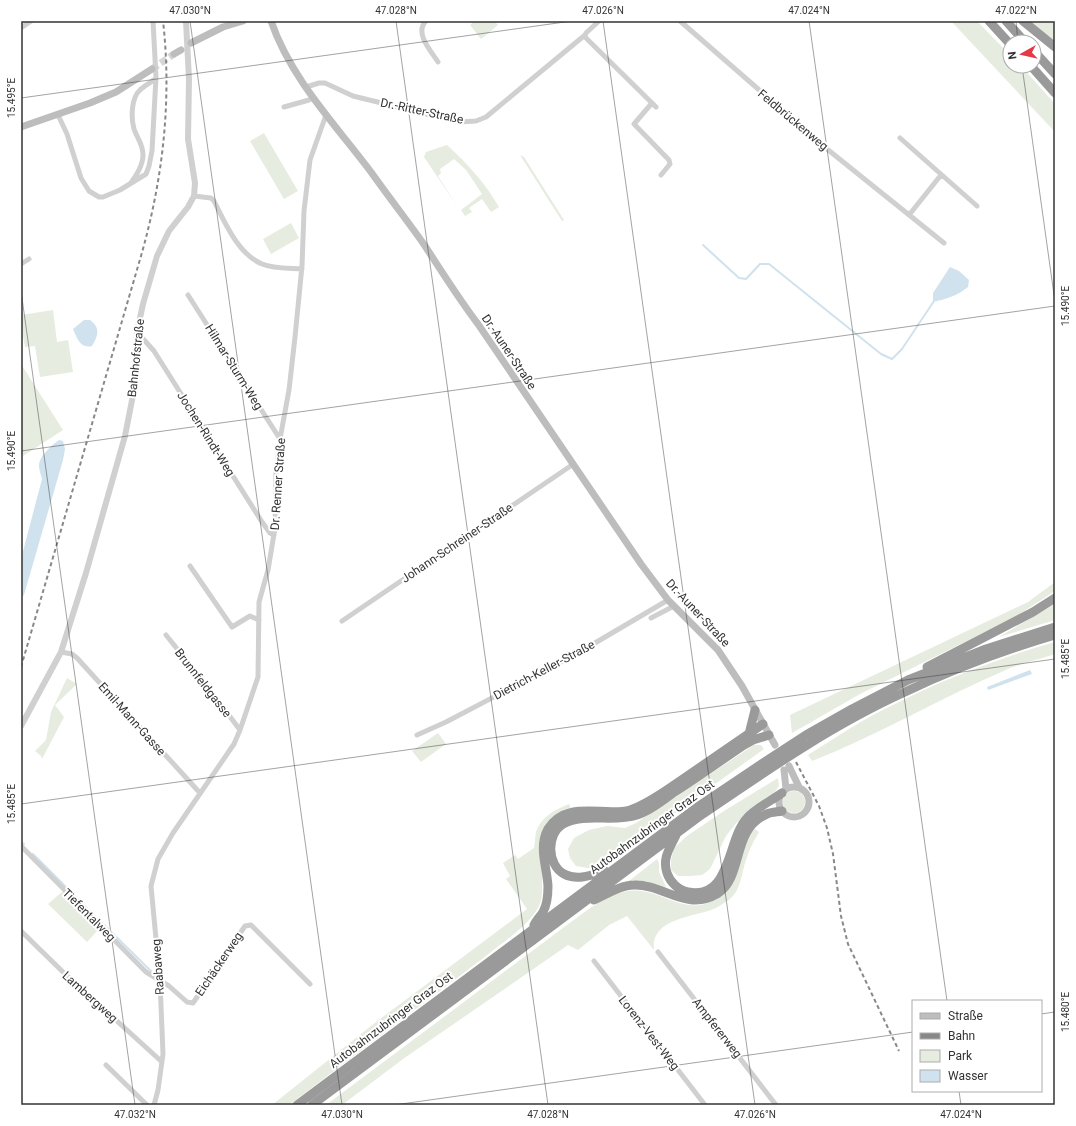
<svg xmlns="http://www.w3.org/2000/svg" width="1076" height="1126" font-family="Roboto,sans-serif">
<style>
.green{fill:#e6ecdf}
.water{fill:#cfe2ee}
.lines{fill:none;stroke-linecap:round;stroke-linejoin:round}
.stream{stroke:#cfe2ee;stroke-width:2}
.secondary-tunnel{stroke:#d6d6d6;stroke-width:7;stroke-dasharray:7 3.5;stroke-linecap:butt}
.minor{stroke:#d0d0d0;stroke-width:5}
.tertiary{stroke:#d0d0d0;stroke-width:6}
.secondary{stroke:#bdbdbd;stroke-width:7}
.motorway{stroke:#9a9a9a;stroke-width:9}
.rail{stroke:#888;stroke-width:2;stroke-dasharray:4 3;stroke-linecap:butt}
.ticks{fill:none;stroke:#333;stroke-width:1;stroke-opacity:0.45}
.labels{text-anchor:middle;stroke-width:4;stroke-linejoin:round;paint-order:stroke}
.street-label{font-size:12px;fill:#333;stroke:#fff}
.neatline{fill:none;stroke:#333;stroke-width:1.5}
.ticks-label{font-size:10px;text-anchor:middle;fill:#333}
</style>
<rect width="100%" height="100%" fill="#fff"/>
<!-- green -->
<path class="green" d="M475 21H494L498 25 481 39 470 25Z
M951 21H977L1010 55V66H1021L1055 104V132Z
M1030 21H1055V41L1048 37Z
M264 133 298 191 284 199 250 141Z
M447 145C468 164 485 183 499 207L491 212 482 199 469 208 472 212 465 216 461 210 482 194 466 170 454 159 440 169 441 173 438 176 457 206 424 157 426 152Z
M520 155 524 157 564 220 562 221Z
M291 223 299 238 271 254 263 239Z
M53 310 57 342 68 340 73 372 40 377 35 346 25 347 21 325V315Z
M21 364 63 430 23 456 21 453Z
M1055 582V591L1015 617 860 694 792 733 790 715 1028 602Z
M1055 604V620L999 637Z
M1055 642V654C1040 659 1023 663 1008 669 942 697 879 735 812 761L808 755C836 737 865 718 895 704 946 678 1000 658 1055 642Z
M67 678 77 684 55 705 64 717 42 759 41 756 35 751 46 740 51 712Z
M438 733 446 744 421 762 412 751Z
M754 745H761L764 749 598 868H587L576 866 570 858 568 849 574 838 589 830 607 826 625 828 636 823Z
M778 778 779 786 774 793 736 823 726 836 710 869 702 875 689 876H678L671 870V860L674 848 687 836 724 811Z
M783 802a11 11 0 1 1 22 0a11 11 0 1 1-22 0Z
M569 804 571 809 561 813C555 832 547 852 543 872 540 884 545 895 538 908 526 928 504 941 486 956L289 1105H272L376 1022 527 909 506 879 510 876 503 863 515 855 518 859 534 848C535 843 535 837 536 832 541 817 556 809 569 804Z
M755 829 759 832C753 842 748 852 745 863 741 877 740 893 727 901 722 904 717 908 711 910 690 917 650 920 654 950L627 916 609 925 578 950 568 945 558 952 403 1059 342 1105H326L567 925C585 912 605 895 628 891 657 886 682 915 711 902 714 900 718 899 721 896 737 882 737 859 746 841 748 836 752 832 755 829Z
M657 859 659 863V872L666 887 645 881H629Z
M63 891 99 929 87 942 48 904Z"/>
<!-- water -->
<path class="water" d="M950 267 959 271 969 280 968 287C957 296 946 299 933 302V293Z
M84 320H90C101 328 98 336 92 346 80 349 77 338 73 329Z
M59 440 63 441 65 449 63 460 24 595 21 598V559L42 479C41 475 39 469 39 466 39 456 52 445 59 440Z
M1030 670 1032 674 988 690 987 687Z"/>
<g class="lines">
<!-- stream -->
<path class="stream" d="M703 245 739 278 746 279 760 264H769L881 354 892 359 902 349 934 301
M21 842 24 844
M33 854 87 908
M97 918 154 974"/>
<!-- secondary-tunnel -->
<path class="secondary-tunnel" d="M152 69 174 54"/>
<!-- minor -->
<path class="minor" d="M426 21C414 33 431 51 438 62
M599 21 586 33 585 35 586 38 656 107
M680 21 827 149 944 243
M21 28 31 21
M306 87 319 83H325L353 96 459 122 476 121 486 117 585 35
M652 103 634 124 669 160 670 164 661 175
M284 107 309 100 313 98
M58 115 67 134 81 178 89 191 99 197H103L120 190 146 174 149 166 152 151 156 77 153 21
M900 138 977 206
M131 183C137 174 143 165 143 155 143 144 137 138 134 129 131 118 131 98 140 90 144 86 150 83 155 79
M194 196 211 198 214 201C225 223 238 254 262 264 274 269 289 268 302 269
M909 215 941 175
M21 264 29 259
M188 295 280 439
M137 332 154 351 262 522 270 533 274 535
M190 566 232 627 250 616 259 620
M651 618 674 606
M342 621 572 465
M166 635 207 686 240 730
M61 652 72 654 77 658 200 793
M417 735 446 722 578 653 668 600
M21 846 146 972 169 986 187 1002 193 1003 245 926 251 925 310 984
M21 931 63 972 161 1061
M658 952 776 1105
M594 961 705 1105
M106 1065 147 1105
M154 1105 158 1090 163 1054 160 981 151 886 158 859 173 833 234 744 240 730 258 677 259 602 268 570 275 528 276 473 280 439 289 390 295 337 302 266 304 211 310 160 326 115"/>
<!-- tertiary -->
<path class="tertiary" d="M21 726 61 652 86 573 125 436 134 390 136 369 137 332 143 304 157 256 169 231 188 207 194 196 195 183 188 139 189 79 186 21"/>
<!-- secondary -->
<path class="secondary" d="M271 21C291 79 335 124 371 172 388 196 406 219 423 243 441 270 458 298 478 324L641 564 668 600 718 650 742 686 775 745
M191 43 223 27 243 21
M174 54 181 50
M21 127 90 103 116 92 152 69
M789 766 799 787
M784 770 786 789
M779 802a15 15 0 1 1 30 0a15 15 0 1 1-30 0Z"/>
<!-- motorway -->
<path class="motorway" d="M989 21 1010 44
M1006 21 1025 42
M1023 21 1055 47
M1034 51 1055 74
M1031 66 1055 93
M927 667 1033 612 1055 598
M749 734 755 710
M676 835C670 848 662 858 667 873 670 882 678 890 688 892 731 901 727 839 747 818 756 808 771 801 782 793
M605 871C592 875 577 881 564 874 547 865 546 834 563 824 585 812 613 823 637 815 650 811 662 801 673 793 697 778 720 761 744 745L753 740 769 735
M594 900C607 894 621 885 634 885 663 884 687 912 717 894 745 876 730 830 767 814 771 812 777 812 782 811
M534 925C536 920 540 917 543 912 547 905 548 894 548 886 547 867 538 847 548 829 567 799 604 817 630 810 648 804 665 791 680 781 708 762 735 743 763 724
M297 1105 696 808 763 763 806 735 852 709 908 680 986 649 1055 627
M312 1105 700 816C766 771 832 725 905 692 953 669 1004 650 1055 635"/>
<!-- rail -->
<path class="rail" d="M21 667 141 256C163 179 172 100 163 21
M796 762 819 806 827 828 833 854 841 916 848 944 899 1051"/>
</g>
<!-- ticks -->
<path class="ticks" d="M190 21 342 1105M396 21 548 1105M603 21 755 1105M809 21 947 1001M1016 21 1018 42M1022 66 1055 302M21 98 572 21M21 291 135 1105M21 451 1055 306M21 804 1055 659M1041 1014 1055 1012M959 1091 961 1105M394 1105 913 1032"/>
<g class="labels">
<!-- street labels -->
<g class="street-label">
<text transform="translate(422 111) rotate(12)" y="4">Dr.-Ritter-Straße</text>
<text transform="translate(793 120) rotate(40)" y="4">Feldbrückenweg</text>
<text transform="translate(509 352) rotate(56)" y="4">Dr.-Auner-Straße</text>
<text transform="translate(136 358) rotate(-84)" y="4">Bahnhofstraße</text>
<text transform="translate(234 367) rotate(58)" y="4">Hilmar-Sturm-Weg</text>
<text transform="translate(206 434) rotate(58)" y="4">Jochen-Rindt-Weg</text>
<text transform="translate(278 484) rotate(-86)" y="4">Dr. Renner Straße</text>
<text transform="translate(457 543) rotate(-34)" y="4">Johann-Schreiner-Straße</text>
<text transform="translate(698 613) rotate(47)" y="4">Dr.-Auner-Straße</text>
<text transform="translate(544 670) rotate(-28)" y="4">Dietrich-Keller-Straße</text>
<text transform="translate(203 683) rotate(52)" y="4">Brunnfeldgasse</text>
<text transform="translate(132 719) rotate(48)" y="4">Emil-Mann-Gasse</text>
<text transform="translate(652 827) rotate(-36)" y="4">Autobahnzubringer Graz Ost</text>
<text transform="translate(89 915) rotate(45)" y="4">Tiefentalweg</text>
<text transform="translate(219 964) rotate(-56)" y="4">Eichäckerweg</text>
<text transform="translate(158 967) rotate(-94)" y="4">Raabaweg</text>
<text transform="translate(90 997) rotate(42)" y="4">Lambergweg</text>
<text transform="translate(391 1020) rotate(-37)" y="4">Autobahnzubringer Graz Ost</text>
<text transform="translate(717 1028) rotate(52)" y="4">Ampfererweg</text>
<text transform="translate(649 1033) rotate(52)" y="4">Lorenz-Vest-Weg</text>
</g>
</g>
<!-- border -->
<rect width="1076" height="1126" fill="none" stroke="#ffffff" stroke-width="44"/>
<!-- legend -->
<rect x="912" y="1000" width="130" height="92" fill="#ffffff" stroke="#adadad"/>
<rect x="920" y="1013" width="20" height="6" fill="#bdbdbd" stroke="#adadad"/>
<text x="948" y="1020" font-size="12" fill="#333333">Straße</text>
<rect x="920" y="1033" width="20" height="6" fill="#888888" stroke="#adadad"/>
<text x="948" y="1040" font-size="12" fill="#333333">Bahn</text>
<rect x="920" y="1050" width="20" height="12" fill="#e6ecdf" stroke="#adadad"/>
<text x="948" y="1060" font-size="12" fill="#333333">Park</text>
<rect x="920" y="1070" width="20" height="12" fill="#cfe2ee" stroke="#adadad"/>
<text x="948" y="1080" font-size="12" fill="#333333">Wasser</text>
<!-- north arrow -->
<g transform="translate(1022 54) rotate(262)"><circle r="19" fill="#ffffff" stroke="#adadad"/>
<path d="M0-3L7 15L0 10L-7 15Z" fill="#e63946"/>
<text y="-6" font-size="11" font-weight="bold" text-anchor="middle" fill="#333333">N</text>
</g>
<rect x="22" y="22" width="1032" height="1082" class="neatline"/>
<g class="ticks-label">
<text x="190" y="14">47.030°N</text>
<text x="396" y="14">47.028°N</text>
<text x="603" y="14">47.026°N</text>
<text x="809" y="14">47.024°N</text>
<text x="1016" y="14">47.022°N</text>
<text transform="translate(11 98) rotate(-90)" y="4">15.495°E</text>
<text transform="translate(1065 306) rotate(-90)" y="4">15.490°E</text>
<text transform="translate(11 451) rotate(-90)" y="4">15.490°E</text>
<text transform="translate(1065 659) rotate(-90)" y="4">15.485°E</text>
<text transform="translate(11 804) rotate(-90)" y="4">15.485°E</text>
<text transform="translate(1065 1012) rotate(-90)" y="4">15.480°E</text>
<text x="135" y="1118">47.032°N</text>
<text x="342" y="1118">47.030°N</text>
<text x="548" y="1118">47.028°N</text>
<text x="755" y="1118">47.026°N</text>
<text x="961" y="1118">47.024°N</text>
</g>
</svg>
